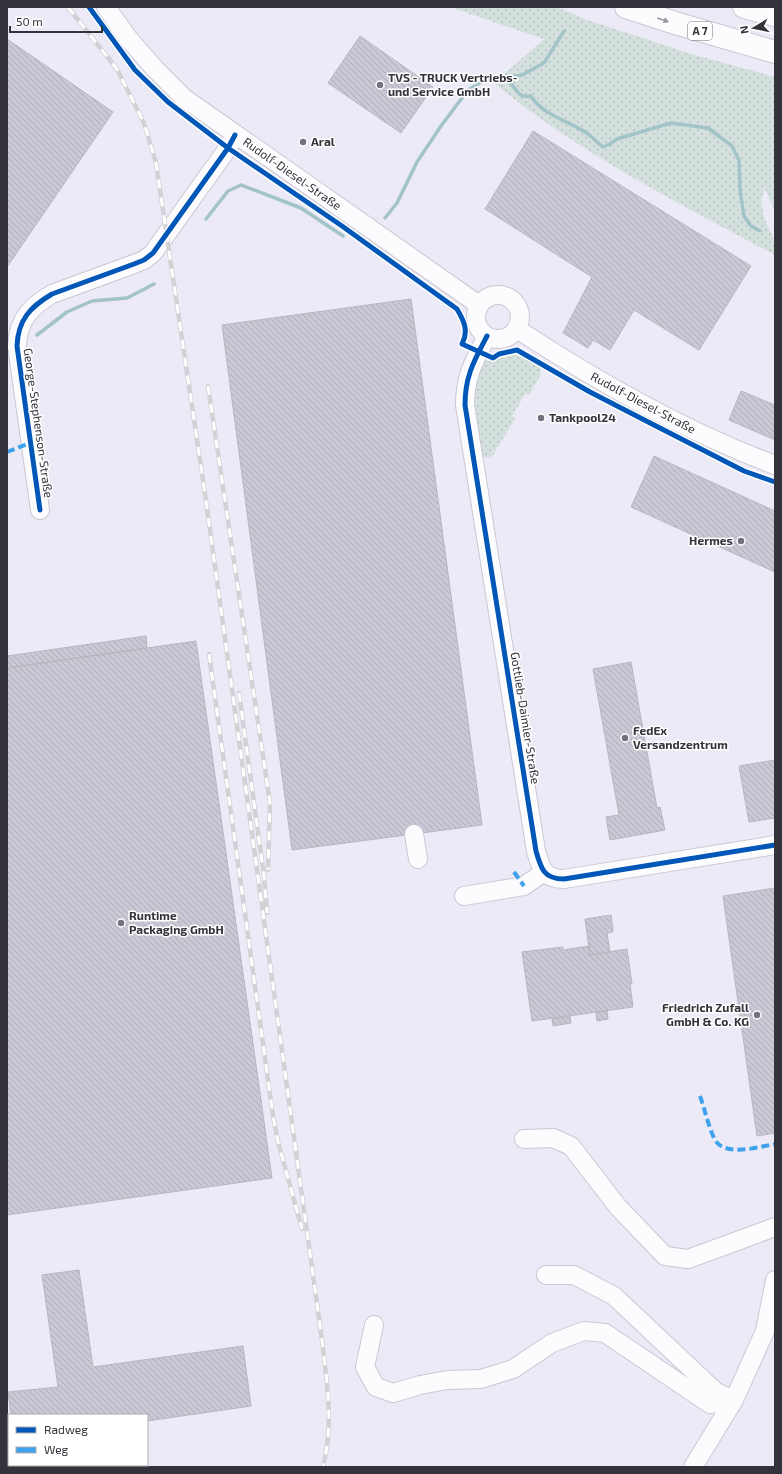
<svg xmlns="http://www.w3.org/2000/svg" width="782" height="1474" font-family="'Exo 2',sans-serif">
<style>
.grass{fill:url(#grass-dots)}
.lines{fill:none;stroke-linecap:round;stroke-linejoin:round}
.stream{stroke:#a2c3c7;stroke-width:3.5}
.building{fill:url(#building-back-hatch);stroke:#b7b6bf}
.minor-casing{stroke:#c9c7d2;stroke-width:20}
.highway-casing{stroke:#c9c7d2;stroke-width:24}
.minor{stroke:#fcfcfe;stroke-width:18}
.highway{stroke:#fcfcfe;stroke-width:22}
.rail-casing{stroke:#d2d2d6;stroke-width:4.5}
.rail{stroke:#fff;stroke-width:3;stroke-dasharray:9;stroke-linecap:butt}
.quiet{stroke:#3ea3ec;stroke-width:4;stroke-dasharray:8 4;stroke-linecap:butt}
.cycleway-casing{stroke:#fff;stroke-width:8}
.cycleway{stroke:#0057b8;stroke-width:5}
.oneway{fill:#98979c}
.poi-dot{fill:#74727c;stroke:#fff;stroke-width:1.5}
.labels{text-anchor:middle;stroke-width:3;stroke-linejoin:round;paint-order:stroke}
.shield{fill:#fff;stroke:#717076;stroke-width:1}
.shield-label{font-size:11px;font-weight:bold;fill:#34323b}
.poi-label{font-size:12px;font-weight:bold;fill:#34323b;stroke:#fff;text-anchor:start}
.street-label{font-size:12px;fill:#34323b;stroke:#fff}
</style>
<defs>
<pattern id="grass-dots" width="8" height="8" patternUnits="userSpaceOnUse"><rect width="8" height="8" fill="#d4e0dd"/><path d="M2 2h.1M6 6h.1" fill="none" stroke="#b7c1bf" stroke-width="1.8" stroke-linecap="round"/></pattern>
<pattern id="building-back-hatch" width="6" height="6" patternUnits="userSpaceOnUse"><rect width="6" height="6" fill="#cbc8d5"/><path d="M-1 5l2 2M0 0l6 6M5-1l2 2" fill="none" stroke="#afacb8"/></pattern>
</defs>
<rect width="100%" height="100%" fill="#eceaf6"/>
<!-- grass -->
<path class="grass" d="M450 7H556L590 21 646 39 688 53 775 77V211L765 189 761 200 764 218 775 242V255C678 203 579 153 494 83L544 39Z
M516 354 541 368 540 376 529 395 525 394 512 416 515 419 493 455 488 458 481 456 471 403 472 386 485 358 494 361 499 358Z"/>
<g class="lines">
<!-- stream -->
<path class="stream" d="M502 78C505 80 508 81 510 83 518 90 517 98 531 96 543 116 570 121 588 134 593 138 598 143 603 147L610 144 617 139 671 123 708 128 732 146 739 160 740 190 744 216 751 226 760 231
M385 218 397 203 417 162 441 126 468 90 483 81 522 75 544 63 564 31
M206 219 228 191 241 185 301 208 343 236
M37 335 67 312 92 301 127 298 154 284"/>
</g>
<!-- building -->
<path class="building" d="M360 36 433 87 401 133 328 83Z
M7 39 113 112 7 267Z
M533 131 751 266 699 350 634 310 610 350 593 340 588 348 563 333 592 277 485 209Z
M411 299 482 825 292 850 222 325Z
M741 391 775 405V440L729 420Z
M654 456 775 511V572L631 507Z
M146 636 147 648 7 668V656Z
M196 641 272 1178 7 1215V668Z
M631 662 657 808 660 807 665 830 610 840 606 817 619 815 593 669Z
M775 760V818L749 822 739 766Z
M775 888V1133L757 1136 723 896Z
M611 915 613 932 607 933 610 952 590 955 585 919Z
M589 946 590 955 627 949 632 984H630L633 1007 532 1021 522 952 563 947V950Z
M607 1011 608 1019 597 1021 596 1012Z
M570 1016 571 1023 553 1026 552 1019Z
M79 1270 93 1367 243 1346 251 1406 147 1421V1415H11L8 1392 58 1387 42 1275Z
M68 1465H108V1467H68Z"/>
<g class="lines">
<defs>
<path id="minor" d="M106 7 128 38 155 69 184 98 479 305
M476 317a22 22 0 1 1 44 0a22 22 0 1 1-44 0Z
M517 329C598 382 684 431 775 465
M487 336C474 361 465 376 465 405L536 851C541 869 544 879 564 879L775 845
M40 510 17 346C18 320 30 307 52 294L134 264 144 260 153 253 228 148 235 135
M414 834 418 859
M464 896 524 886 544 872
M524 1139 553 1138 571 1146 618 1207 665 1256 688 1259 775 1227
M546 1275H574L614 1296 716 1392 734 1400 765 1331 775 1280
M374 1325 365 1367 376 1387 393 1393 420 1385 447 1380 481 1379 513 1369 552 1343 584 1331 605 1333 710 1404 734 1400
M693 1467 734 1400"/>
<path id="highway" d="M626 7 675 23 775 52
M744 7 775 15"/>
</defs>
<!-- minor casing -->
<use href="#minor" class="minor-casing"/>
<!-- highway casing -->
<use href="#highway" class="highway-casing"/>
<!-- minor -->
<use href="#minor" class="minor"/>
<!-- highway -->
<use href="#highway" class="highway"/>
<defs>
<path id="rail" d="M68 7 117 69 144 123 156 163 205 494 322 1340C327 1384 334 1423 323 1467
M208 386 270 803 268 870
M209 654 273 1116 278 1142 302 1229
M239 693 264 876 267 913"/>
</defs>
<!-- rail casing -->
<use href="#rail" class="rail-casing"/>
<!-- rail -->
<use href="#rail" class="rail"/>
<!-- quiet -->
<path class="quiet" d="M7 452 30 443
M514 872 524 886
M700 1096C705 1110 708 1125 714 1138 723 1158 758 1147 775 1144"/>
<defs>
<path id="cycleway" d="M89 7 135 70 168 102 228 148 342 226 457 309C464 321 469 331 462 344L493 358 499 354 517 350 590 392 654 425 744 471 775 482
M487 336C474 361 465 376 465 405L536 851C541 869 544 879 564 879L775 845
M40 510 17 346C18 320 30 307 52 294L134 264 144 260 153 253 228 148 235 135"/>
</defs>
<!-- cycleway casing -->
<use href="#cycleway" class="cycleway-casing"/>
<!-- cycleway -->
<use href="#cycleway" class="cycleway"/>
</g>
<!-- one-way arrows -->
<defs><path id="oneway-solid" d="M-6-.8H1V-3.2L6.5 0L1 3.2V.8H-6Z"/></defs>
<use class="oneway" href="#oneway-solid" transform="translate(663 20) rotate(19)"/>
<!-- markers -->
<g class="poi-dot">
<circle cx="380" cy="85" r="4"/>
<circle cx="303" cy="142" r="4"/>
<circle cx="541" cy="418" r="4"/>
<circle cx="741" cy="541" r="4"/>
<circle cx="625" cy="738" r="4"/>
<circle cx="121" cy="923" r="4"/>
<circle cx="757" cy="1015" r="4"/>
</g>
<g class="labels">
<!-- shield labels -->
<rect class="shield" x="688" y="22" width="24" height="18" rx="3"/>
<g class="shield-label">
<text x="700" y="35">A 7</text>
</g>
<!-- poi labels -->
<g class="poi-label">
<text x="388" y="82">TVS - TRUCK Vertriebs-<tspan x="388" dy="14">und Service GmbH</tspan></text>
<text x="311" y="146">Aral</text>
<text x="549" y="422">Tankpool24</text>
<text x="733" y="545" text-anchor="end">Hermes</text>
<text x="633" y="735">FedEx<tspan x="633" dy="14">Versandzentrum</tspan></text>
<text x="129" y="920">Runtime<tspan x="129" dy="14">Packaging GmbH</tspan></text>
<text x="749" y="1012" text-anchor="end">Friedrich Zufall<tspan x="749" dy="14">GmbH &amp; Co. KG</tspan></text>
</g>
<!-- street labels -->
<g class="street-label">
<text transform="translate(292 174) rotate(35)" y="4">Rudolf-Diesel-Straße</text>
<text transform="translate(643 403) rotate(28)" y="4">Rudolf-Diesel-Straße</text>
<text transform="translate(38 423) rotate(82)" y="4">George-Stephenson-Straße</text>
<text transform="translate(525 718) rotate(81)" y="4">Gottlieb-Daimler-Straße</text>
</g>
</g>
<!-- border -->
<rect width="782" height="1474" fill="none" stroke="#34323b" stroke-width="16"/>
<!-- legend -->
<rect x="8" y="1414" width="140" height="52" fill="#ffffff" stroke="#aeadb1"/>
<rect x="16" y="1427" width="20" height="6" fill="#0057b8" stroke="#aeadb1"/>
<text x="44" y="1434" font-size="12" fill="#34323b">Radweg</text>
<rect x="16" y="1447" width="20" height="6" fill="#3ea3ec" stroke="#aeadb1"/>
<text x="44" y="1454" font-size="12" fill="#34323b">Weg</text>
<!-- north arrow -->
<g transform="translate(754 28) rotate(260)" stroke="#ffffff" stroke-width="3" paint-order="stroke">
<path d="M0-3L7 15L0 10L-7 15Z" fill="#34323b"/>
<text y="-6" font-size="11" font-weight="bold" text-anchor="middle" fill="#34323b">N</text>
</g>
<!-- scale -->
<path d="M10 26v6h92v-6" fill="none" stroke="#34323b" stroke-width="2"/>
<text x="16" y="26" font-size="12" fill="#34323b" stroke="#ffffff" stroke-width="3" paint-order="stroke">50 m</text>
</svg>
